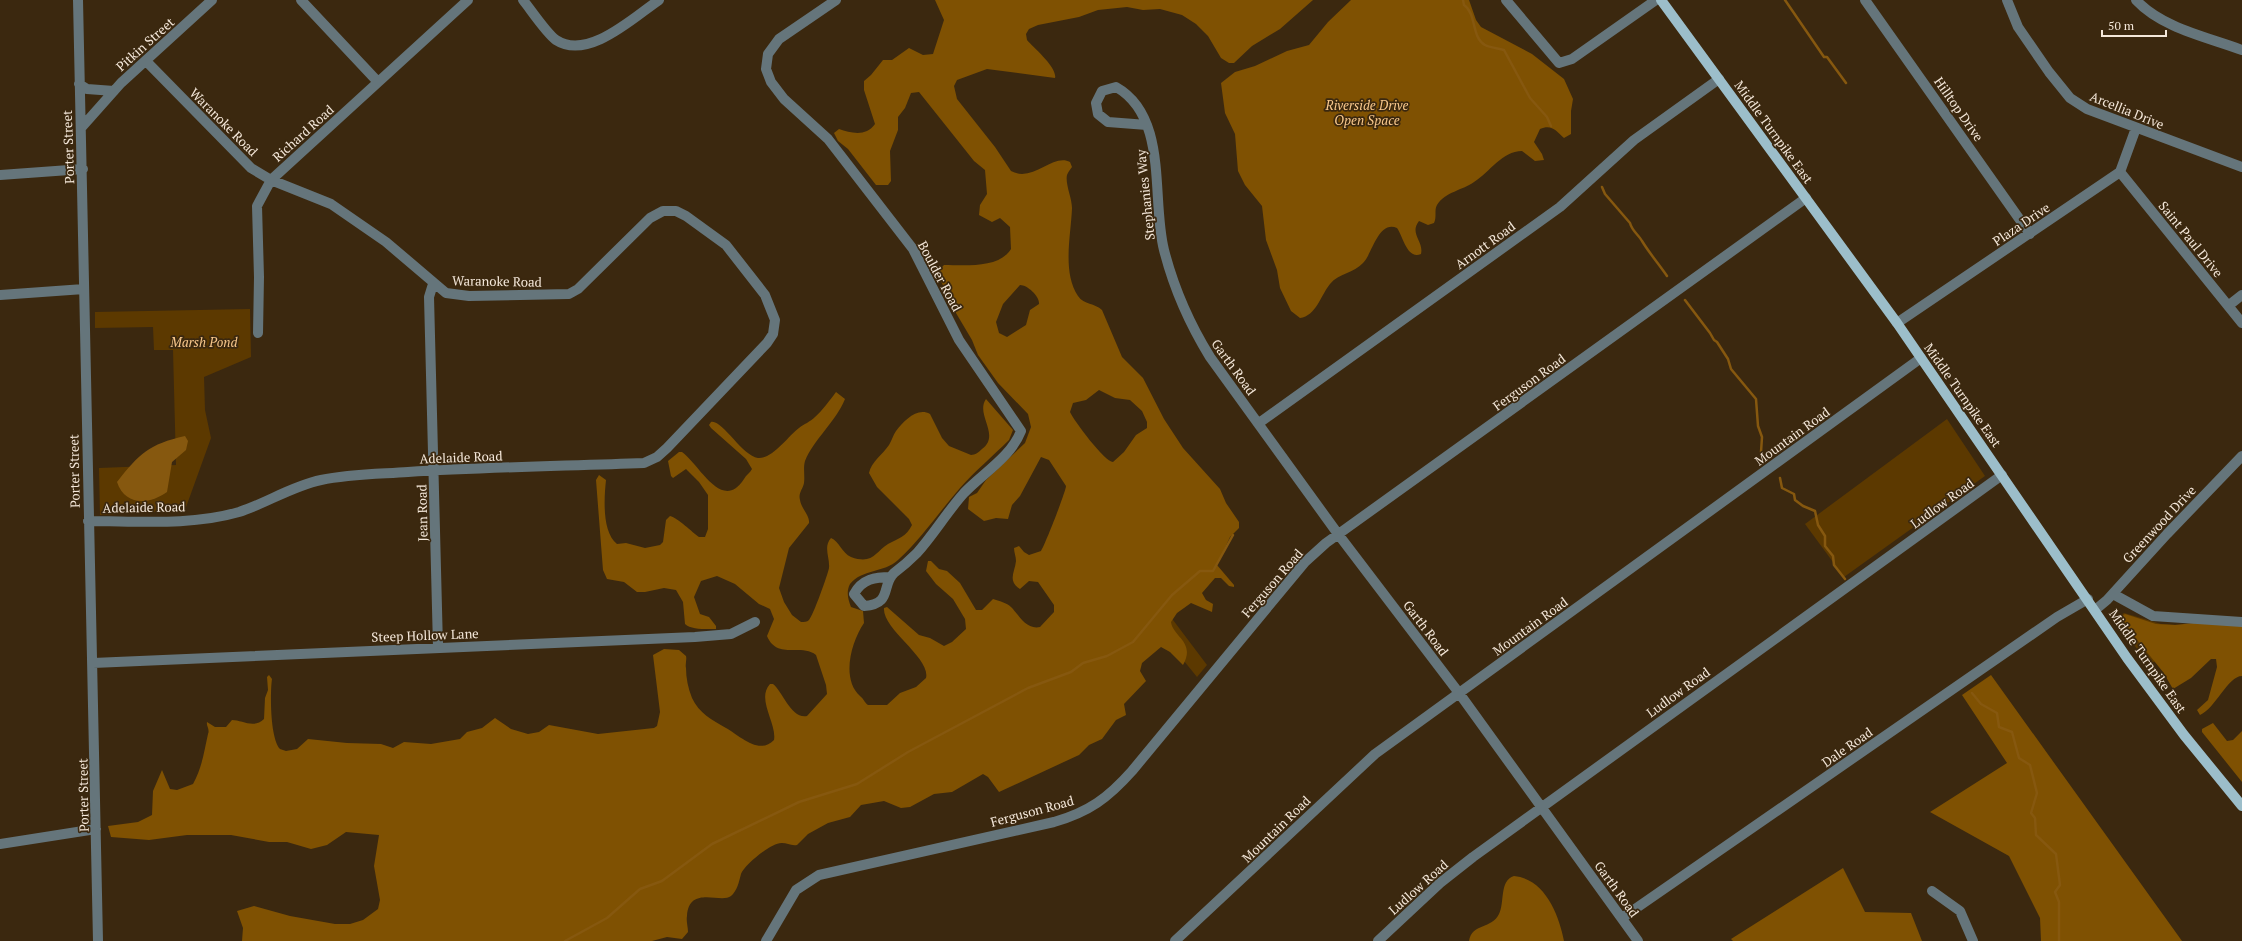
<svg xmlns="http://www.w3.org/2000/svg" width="2242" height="941" font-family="'PT Serif',serif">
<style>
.green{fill:#5c3900}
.forest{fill:#7f5102;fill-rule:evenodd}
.water{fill:#86580f}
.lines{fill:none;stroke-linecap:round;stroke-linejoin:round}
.stream{stroke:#86580f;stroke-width:2.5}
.minor{stroke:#65757b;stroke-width:10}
.major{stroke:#9cbeca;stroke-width:10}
.labels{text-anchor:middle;stroke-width:3.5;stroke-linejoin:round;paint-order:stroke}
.street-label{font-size:13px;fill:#f4e7d9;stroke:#3b280f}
.park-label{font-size:13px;font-style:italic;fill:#f9c88c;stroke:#3b280f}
</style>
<rect width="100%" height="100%" fill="#3b280f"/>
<!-- green -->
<path class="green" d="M250 309 251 357 204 377 205 410 211 438 185 510 100 515 99 468 176 465 173 350H154L153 327 95 328V312Z
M1947 419 1985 476 1844 577 1805 524Z
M1167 612 1207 665 1197 677 1184 661 1161 617Z
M2124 613 2161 624 2198 626 2149 666 2118 622V617Z"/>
<!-- forest -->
<path class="forest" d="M935 0H1313L1280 29 1252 46 1234 63H1229L1221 58 1208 36 1196 24 1182 15 1160 9 1143 10 1127 7 1098 10 1079 17 1038 25 1029 29 1026 34 1027 40C1033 47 1058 68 1055 78L987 69 957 80 954 86 957 99 995 147 1011 171C1033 183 1053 153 1070 162L1072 167C1070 170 1068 172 1067 175 1065 184 1072 198 1072 208 1071 235 1062 272 1078 296 1084 305 1095 303 1102 310L1122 357 1143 378 1164 419 1183 448 1220 489 1226 503 1239 522V528L1230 537 1217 565 1234 585V587L1229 586 1221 578H1215L1202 593 1206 600 1213 604 1212 612 1191 603 1177 613 1171 622C1173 637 1196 642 1183 665L1170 652 1161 647 1142 663 1140 671 1146 681 1124 704 1126 715 1116 720 1102 739 1089 745 1079 755 999 792 988 777 983 774 952 792 934 794 910 807 901 808 884 801 861 805 850 817 828 823 808 834 797 845C791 846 787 843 782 843 772 842 744 865 741 874 739 882 737 891 731 896 721 904 689 885 687 916 686 921 688 927 688 932L682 939 667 937 652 941H242L243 928 237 911 254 906 290 916 335 924H350L363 920 378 909 380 900 374 866 379 835 346 832 327 845 311 849 287 842H269L231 835H187L149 840 111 837 108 826 138 822 152 815 153 791 162 770 170 789 177 790 193 784C202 768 204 752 208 734 210 729 206 726 207 722L215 727H226L232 720C242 720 254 729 264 719L265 698 268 690 267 677 269 675 272 679C270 693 270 738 280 749L286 751 297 749 308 739 347 743 381 744 393 748 404 742 431 744 460 739 467 732 482 728 495 718 511 729 528 734 539 732 549 725 598 734 654 728 657 726 660 712 653 655 664 649 679 650 686 656C687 660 685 664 686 668 686 678 688 688 692 698 699 713 712 720 726 728 739 735 759 756 774 740 777 723 756 699 770 684H773C783 692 791 719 807 716L827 694 826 685 816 655C801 643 777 660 767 636L774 619 770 609 759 604 735 584 717 576 701 581 694 597 700 614 709 617 716 626V629C707 629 691 630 685 624L683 602 676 590 664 588 645 592H637L624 582 607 579 603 570 596 480 599 475 606 480C604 499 602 532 617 544L626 543 645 548 660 545 663 542 666 520 670 516C678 518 692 532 699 537H705L708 529V495L699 482 686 469 673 478 671 476 668 461 679 452H682C700 465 722 513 744 479 746 475 750 473 752 469L746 459 711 428 709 425 711 422C722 419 742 456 758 458 773 459 788 436 799 428 804 424 810 422 815 417 822 411 830 400 836 392L845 399C835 423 814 439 805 461 803 468 805 476 804 483 803 489 798 493 800 500 801 508 810 516 809 523L789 548 779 588 784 602 792 615 801 622C804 622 807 622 809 620 813 616 828 574 829 568 830 557 823 547 831 538 839 541 842 553 851 557 873 565 875 552 888 544 899 538 906 537 912 525L909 519 877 487 869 473C871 462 883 454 889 445 892 440 893 435 896 431 904 421 917 407 930 414L942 438 949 446 971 455C975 455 979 452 982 449 1001 435 975 415 986 399L1013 430 1009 440C993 456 975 471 960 488 939 512 922 538 898 560 884 573 862 569 850 584 846 592 848 599 851 607L863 611 864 623C851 642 841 679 860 696 864 699 864 702 868 705H887L900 693 916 687 926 678C931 658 882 629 884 608L887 607 919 635 930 638 944 646 952 642 966 629 965 619 953 599 936 584 926 571 928 561H931L939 569 947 571 960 583 976 610H982L993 599C999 601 1007 603 1011 607 1019 615 1026 630 1040 627L1054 612V605L1038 582 1029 581 1020 589C1007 581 1015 572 1016 561 1016 557 1014 552 1014 548L1019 546 1024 552 1029 555 1041 551C1045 545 1066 491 1066 486L1049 460 1041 457 1020 496 1012 505 1008 519 996 518 984 521 968 509 969 497 977 493 986 480 1025 443 1031 427 1028 414 998 383 978 355 972 340 953 308 937 272 944 265C963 265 999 269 1011 249L1010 227 1000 218 992 222 979 215 980 205 987 194 985 170 974 161 919 92 911 93 905 108 898 117V130L890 151 891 181 888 185H876L848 149 838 141 834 133 839 129C851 133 866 137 875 124L864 90V81L871 75 883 60H892L909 48 923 55 933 54 944 20ZM1020 285C1028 285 1040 297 1039 304L1030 310 1026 325 1007 337 999 333 996 322 1003 304ZM1099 390 1115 398 1130 400 1142 411 1147 422V428L1136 435 1124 452 1113 462C1105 462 1074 421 1070 412L1073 403 1086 400Z
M1351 0H1469L1476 20 1481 27 1532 54 1564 79 1573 99 1571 111V134L1564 138C1556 131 1552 124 1540 129L1534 142 1542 154 1544 160 1535 161 1522 151C1502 151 1490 172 1474 182 1463 190 1445 192 1437 205 1434 210 1437 217 1434 223L1428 225 1419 221C1409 234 1424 241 1421 254 1407 260 1403 236 1397 228 1378 220 1372 255 1363 263 1354 273 1339 273 1330 284 1321 295 1316 316 1300 318L1291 311 1280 288 1277 270 1266 240 1262 206 1245 185 1238 171 1235 134 1225 113 1221 83 1235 72 1255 66 1287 51 1309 45 1328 22Z
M2125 614 2156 624 2175 625 2193 623 2242 624V676C2228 676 2215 709 2200 715L2197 710 2208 700 2217 667 2216 659H2211L2191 678 2173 689 2163 672 2126 626 2122 616Z
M1991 675 2182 941H2041L2040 918 2009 856 1930 812 2007 763 1962 695Z
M2213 723 2227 741 2233 740 2242 731V782L2202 732V729Z
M1843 868 1865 912 1911 913 1922 941H1733L1731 939Z
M1514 876C1545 879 1559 915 1564 941H1469C1472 923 1492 929 1499 914 1505 902 1499 881 1514 876Z"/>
<!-- water -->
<path class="water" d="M185 436 188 441 186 450 172 462 167 492C149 505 125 506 117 482 139 454 149 444 185 436Z"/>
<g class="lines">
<!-- stream -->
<path class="stream" d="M1463 0 1464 5C1477 14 1471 37 1485 45 1490 48 1498 48 1504 50L1530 98 1547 117 1551 126
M1785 0 1824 57H1827L1846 83
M1602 187 1605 194 1630 223C1632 231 1638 234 1642 241 1650 254 1658 263 1667 276
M1685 300 1710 333 1714 340 1717 342 1728 359 1731 369 1756 399 1758 426 1762 437 1761 452 1763 459
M1780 478 1782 488 1794 494 1795 500 1803 506 1815 511 1818 525 1825 536V546L1833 556 1834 565 1845 579
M1972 693 1981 704 1997 713 1999 727 2012 732 2019 758 2030 765 2037 793 2031 813 2035 818 2036 835 2056 854 2060 885 2055 892 2059 902V941
M565 941 607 918 640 889 662 881 712 844 799 802 857 784 908 752 1028 688 1071 672 1083 663 1107 656 1133 642 1172 595 1200 571H1213L1233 535"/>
<!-- minor -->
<path class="minor" d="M78 0 98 941
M301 0 378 82
M523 0C531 10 547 34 556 40 588 61 634 17 659 0
M836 0 779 39 768 54 766 69 771 82 784 99 828 139 913 249 959 340 1021 431C1011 457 983 473 964 493 947 512 934 534 917 553 910 560 902 567 894 573 881 585 893 604 864 606L854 594C862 579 875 577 891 577
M1506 0 1559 63 1572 59 1656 0
M1865 0 2030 234
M2007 0 2018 27 2049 72 2070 98 2087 109 2242 167
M2136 0C2162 28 2207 37 2242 50
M79 84 87 89 114 91
M1147 125 1108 122 1098 114 1096 103 1102 91 1116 87C1169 117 1151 199 1164 250 1174 289 1189 323 1210 357L1338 534 1459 693 1638 941
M81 128 121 83 212 0
M2120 172 2242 323
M0 175 83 169
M433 284 429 297 438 647
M0 295 84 289
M2228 306 2242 295
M1897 323 2120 172 2136 128
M258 333 259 277 257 206 271 180 468 0
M1259 423 1560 207 1634 140 1719 79
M88 521C138 521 191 526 239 512 267 503 292 486 321 480 349 474 379 474 408 472 487 467 565 466 644 463L657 457 667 448 767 343 773 334 775 320 765 295 726 245 686 216 676 211H663L650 218 578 289 569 294 469 296 446 293 386 242 331 204 271 180 251 168 146 61
M2113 594 2153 616 2242 622
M2095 610 2107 600 2167 534 2242 456
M93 663 695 637 731 634 755 622
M0 844 96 829
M1932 891 1960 911 1973 941
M1622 918 2057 617 2088 599
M766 941 796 890 819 875 1054 822C1089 812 1108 798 1132 771L1305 562 1326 543 1806 198
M1175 941 1375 754 1921 358
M1378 941 1440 883 1473 857 2002 475"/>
<!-- major -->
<path class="major" d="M1661 0 1897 323 2127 658 2184 735 2242 806"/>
</g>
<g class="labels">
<!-- street labels -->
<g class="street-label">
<text transform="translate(145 44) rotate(-42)" y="5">Pitkin Street</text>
<text transform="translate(1959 109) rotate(55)" y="5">Hilltop Drive</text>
<text transform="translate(2127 110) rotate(22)" y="5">Arcellia Drive</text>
<text transform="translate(224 122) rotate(45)" y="5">Waranoke Road</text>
<text transform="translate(1774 132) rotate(54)" y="5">Middle Turnpike East</text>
<text transform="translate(303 133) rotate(-42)" y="5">Richard Road</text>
<text transform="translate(68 147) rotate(-92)" y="5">Porter Street</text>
<text transform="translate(1145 195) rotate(-96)" y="5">Stephanies Way</text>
<text transform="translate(2021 224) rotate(-34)" y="5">Plaza Drive</text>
<text transform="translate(2191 239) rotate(51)" y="5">Saint Paul Drive</text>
<text transform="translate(1485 245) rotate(-36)" y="5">Arnott Road</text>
<text transform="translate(940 276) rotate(62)" y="5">Boulder Road</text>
<text transform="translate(497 281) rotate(1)" y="5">Waranoke Road</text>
<text transform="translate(1234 367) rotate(54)" y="5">Garth Road</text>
<text transform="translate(1529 382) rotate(-36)" y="5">Ferguson Road</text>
<text transform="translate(1963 395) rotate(55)" y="5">Middle Turnpike East</text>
<text transform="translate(1792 436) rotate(-36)" y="5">Mountain Road</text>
<text transform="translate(461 457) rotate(-2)" y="5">Adelaide Road</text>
<text transform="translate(74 471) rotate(-91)" y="5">Porter Street</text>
<text transform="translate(1942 503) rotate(-36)" y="5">Ludlow Road</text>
<text transform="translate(144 507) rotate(-1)" y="5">Adelaide Road</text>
<text transform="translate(422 513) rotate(-91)" y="5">Jean Road</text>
<text transform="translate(2159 524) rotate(-47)" y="5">Greenwood Drive</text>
<text transform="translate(1272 583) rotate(-49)" y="5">Ferguson Road</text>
<text transform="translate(1530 626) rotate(-36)" y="5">Mountain Road</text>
<text transform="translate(1426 628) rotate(53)" y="5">Garth Road</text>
<text transform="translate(425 635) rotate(-2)" y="5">Steep Hollow Lane</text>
<text transform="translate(2148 661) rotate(55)" y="5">Middle Turnpike East</text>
<text transform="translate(1678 692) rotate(-36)" y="5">Ludlow Road</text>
<text transform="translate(1847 747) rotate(-35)" y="5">Dale Road</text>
<text transform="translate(83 795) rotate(-91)" y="5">Porter Street</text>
<text transform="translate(1032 811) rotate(-15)" y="5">Ferguson Road</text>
<text transform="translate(1276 829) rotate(-44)" y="5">Mountain Road</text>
<text transform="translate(1418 887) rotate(-42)" y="5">Ludlow Road</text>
<text transform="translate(1617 889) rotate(54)" y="5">Garth Road</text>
</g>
<!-- park labels -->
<g class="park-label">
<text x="1367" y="110">Riverside Drive<tspan x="1367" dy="15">Open Space</tspan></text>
<text x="204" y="347">Marsh Pond</text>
</g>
</g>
<!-- scale -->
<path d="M2102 30v6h64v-6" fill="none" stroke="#f4e7d9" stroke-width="2"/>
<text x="2108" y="30" font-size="12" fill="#f4e7d9" stroke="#3b280f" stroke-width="3" paint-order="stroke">50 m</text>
</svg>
